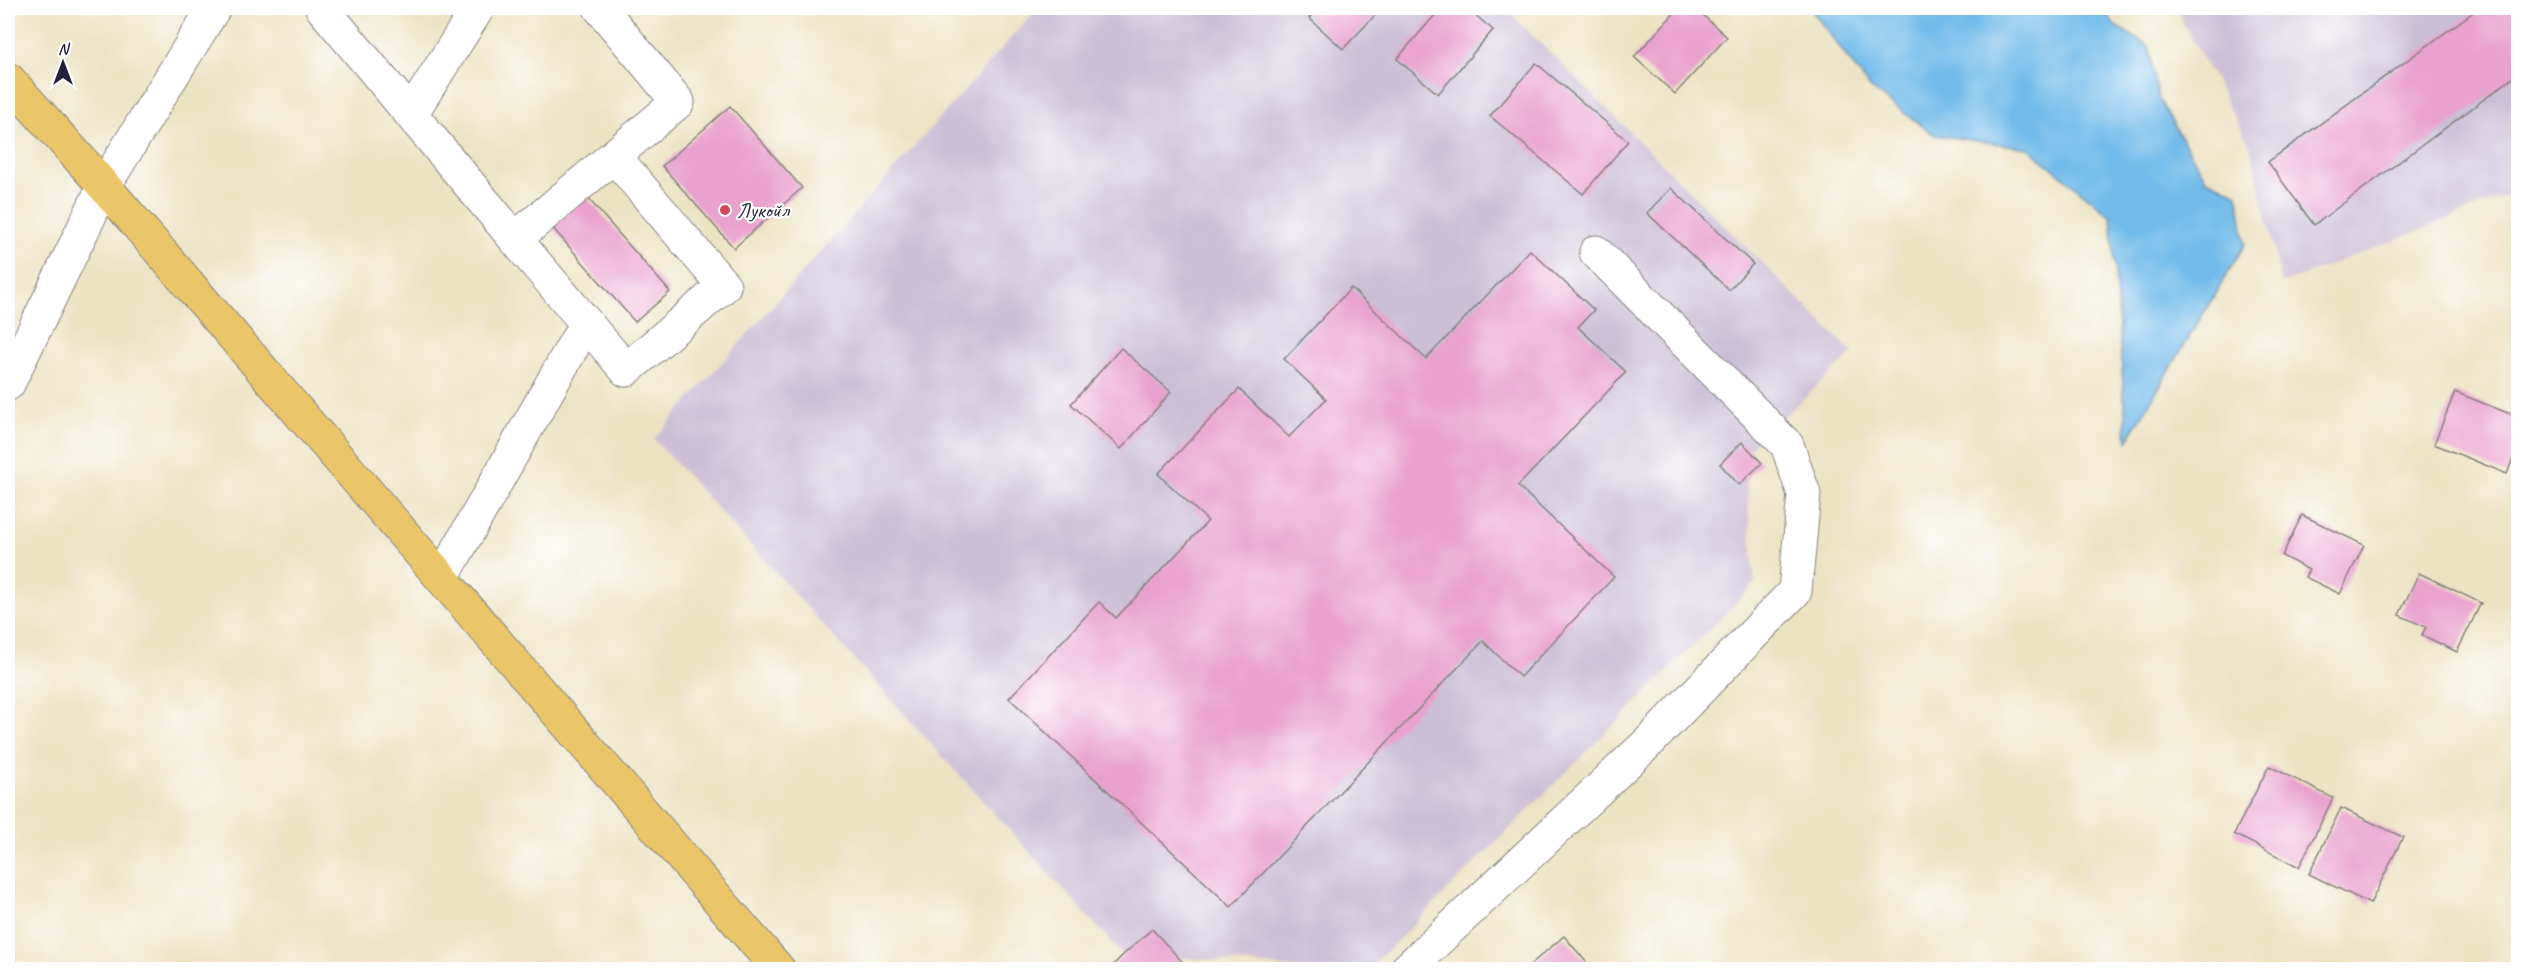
<svg xmlns="http://www.w3.org/2000/svg" width="2526" height="977" font-family="Caveat,sans-serif">
<style>
.industrial{fill:#cbbfd5}
.water{fill:#72bbea;stroke:#4a6e92;stroke-width:1.5}
.building{fill:#e9a1cd}
.lines{fill:none;stroke-linecap:round;stroke-linejoin:round}
.minor-casing{stroke:#87827f;stroke-width:35}
.major-casing{stroke:#87827f;stroke-width:35}
.minor{stroke:#fff;stroke-width:33}
.major{stroke:#ebc669;stroke-width:33}
.poi-dot{fill:#d1495b;stroke:#fff;stroke-width:2}
.labels{text-anchor:middle;stroke-width:4.5;stroke-linejoin:round;paint-order:stroke}
.poi-label{font-size:21px;fill:#22223b;stroke:#fff;text-anchor:start}
</style>
<rect width="100%" height="100%" fill="#fff"/>
<filter id="ink" filterUnits="userSpaceOnUse"><feTurbulence type="fractalNoise" baseFrequency=".0167" numOctaves="2"/><feDisplacementMap in="SourceGraphic" scale="12" xChannelSelector="R" yChannelSelector="G"/><feConvolveMatrix kernelMatrix="1 2 1 2 8 2 1 2 1" color-interpolation-filters="sRGB"/></filter>
<filter id="wash" filterUnits="userSpaceOnUse"><feTurbulence type="fractalNoise" baseFrequency=".008" numOctaves="4" result="noise"/><feDisplacementMap in="SourceGraphic" scale="24" xChannelSelector="R" yChannelSelector="G"/><feGaussianBlur stdDeviation="1.35" result="paint"/><feColorMatrix in="noise" values="0 0 0 0 0 0 0 0 0 0 0 0 0 0 0 0 0 1.4 0 .05"/><feComposite in="paint" operator="in"/></filter>
<g filter="url(#wash)">
<rect width="100%" height="100%" fill="#ece3c3"/>
<!-- industrial -->
<path class="industrial" d="M1038 8H1505L1853 353 1749 449 1746 478 1755 584 1369 969H1304L1178 957 1152 929 1123 955 654 439Z
M2175 8H2518V194L2506 196 2282 284 2250 145Z"/>
<!-- water -->
<path class="water" d="M1810 8H2103L2114 25 2149 46 2158 98 2205 178 2238 194 2245 244 2127 441 2111 216 2028 148 1935 135 1870 88Z"/>
<g id="blocks">
<!-- building -->
<path class="building" d="M1318 8H1382L1343 49 1309 18Z
M1441 8H1467L1493 30 1438 94 1397 59Z
M1679 8H1695L1727 37 1675 94 1634 57Z
M2479 8H2518V74L2314 225 2268 162Z
M1536 63 1628 141 1583 194 1490 116Z
M730 106 802 188 734 248 662 166Z
M1671 188 1753 264 1729 290 1647 213Z
M586 196 670 292 635 322 551 226Z
M1530 250 1594 310 1578 327 1626 372 1518 486 1614 577 1520 677 1483 641 1231 907 1009 698 1099 602 1116 618 1208 521 1158 474 1239 389 1289 437 1326 399 1284 359 1351 288 1426 359Z
M1121 348 1171 392 1121 449 1071 404Z
M2455 392 2518 417V445L2507 474 2434 444Z
M1742 442 1762 463 1739 485 1720 464Z
M2302 515 2364 545 2340 594 2305 577 2309 570 2282 556Z
M2419 573 2481 603 2457 652 2422 635 2426 627 2399 615Z
M2269 766 2333 798 2299 867 2234 834Z
M2341 808 2403 837 2370 904 2309 874Z
M1152 929 1190 970H1108L1123 955Z
M1564 936 1593 970H1524Z"/>
</g>
</g>
<g filter="url(#ink)">
<use href="#blocks" fill-opacity="0" stroke="#87827f" stroke-width="1.5"/>
<g class="lines">
<defs>
<path id="minor" d="M322 8 515 239 678 102 600 8
M411 114 478 8
M515 239 626 370 724 286 614 156
M8 384 104 186 214 8
M442 578 586 323
M1406 970 1649 742 1795 591 1804 494 1787 445 1596 252"/>
<path id="major" d="M8 79 104 186 779 970"/>
</defs>
<!-- minor casing -->
<use href="#minor" class="minor-casing"/>
<!-- major casing -->
<use href="#major" class="major-casing"/>
<!-- minor -->
<use href="#minor" class="minor"/>
<!-- major -->
<use href="#major" class="major"/>
</g>
</g>
<!-- markers -->
<circle class="poi-dot" cx="725" cy="210" r="6"/>
<g class="labels">
<!-- poi labels -->
<g class="poi-label">
<text x="737" y="217">Лукойл</text>
</g>
</g>
<!-- margin -->
<rect width="2526" height="977" fill="none" stroke="#fff" stroke-width="30"/>
<!-- north arrow -->
<g transform="translate(63 63)" stroke="#ffffff" stroke-width="4.5" paint-order="stroke">
<path d="M0-4.5L10 22L0 15L-10 22Z" fill="#22223b"/>
<text y="-9" font-size="16" font-weight="bold" text-anchor="middle" fill="#22223b">N</text>
</g>
</svg>
